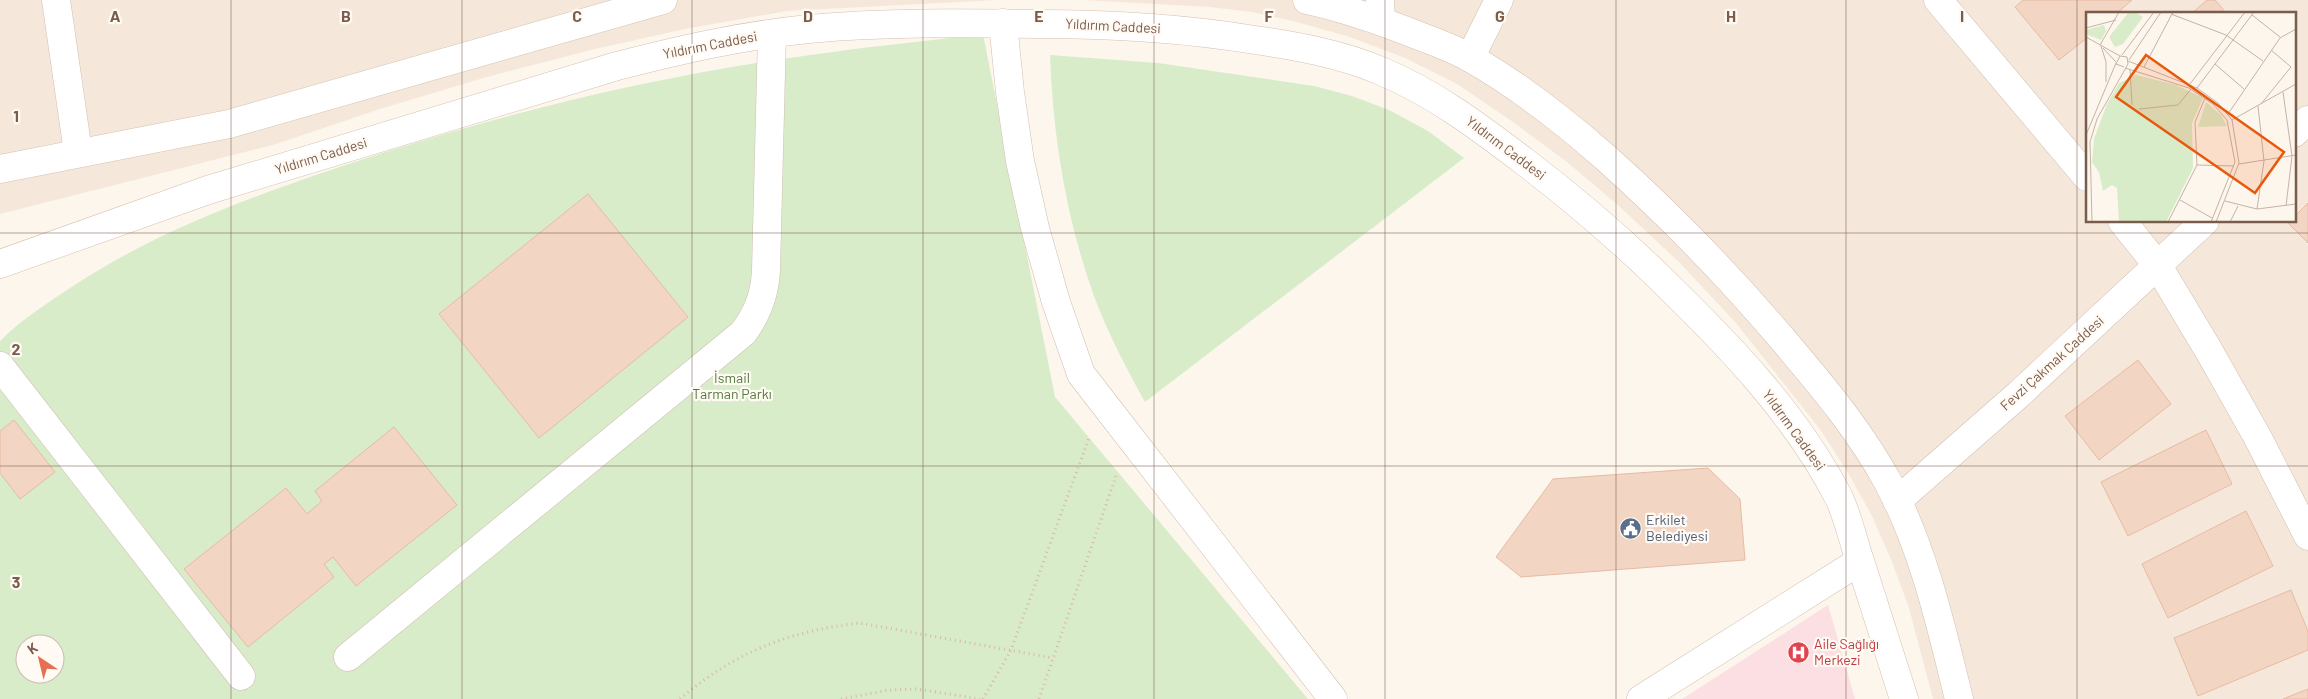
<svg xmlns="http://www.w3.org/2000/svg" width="2308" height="699" font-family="Barlow,sans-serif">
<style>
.residential{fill:#f5e8da;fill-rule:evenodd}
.medical{fill:#fbdfe3}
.green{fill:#d8ecc9;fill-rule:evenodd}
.building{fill:#f3d5c3;stroke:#e6bba3}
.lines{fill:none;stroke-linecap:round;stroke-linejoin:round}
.street-casing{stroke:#d1beb0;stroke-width:29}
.secondary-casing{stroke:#d6c0b0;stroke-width:29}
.path{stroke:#d9b8a5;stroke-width:3;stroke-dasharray:1 4;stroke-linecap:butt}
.street{stroke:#fff;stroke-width:28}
.secondary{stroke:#fff;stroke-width:28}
.grid{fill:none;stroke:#7a5c4d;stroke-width:1;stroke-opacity:0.55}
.labels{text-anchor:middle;stroke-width:4.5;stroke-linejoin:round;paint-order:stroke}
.street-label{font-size:14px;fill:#7a5c4d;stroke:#fffaf3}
.park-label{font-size:14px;fill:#537a41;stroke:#fffaf3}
.service-label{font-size:14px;fill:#4e5e75;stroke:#fffaf3;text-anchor:start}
.health-label{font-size:14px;fill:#be3a42;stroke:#fffaf3;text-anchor:start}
.inset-road{fill:none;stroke:#c5b3a7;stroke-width:1}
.view{fill:#e8590c;fill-opacity:0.15;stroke:#e8590c;stroke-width:2.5}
.inset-edge{fill:none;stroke:#7a5c4d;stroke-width:2.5}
.grid-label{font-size:16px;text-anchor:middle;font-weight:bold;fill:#7a5c4d;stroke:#fffaf3;stroke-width:4.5;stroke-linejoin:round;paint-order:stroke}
</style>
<rect width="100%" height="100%" fill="#fdf6ec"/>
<!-- residential -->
<path class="residential" d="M0 0H998L787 11 690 28 595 49 487 77 380 109 273 145 0 214Z
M1082 0H2308V699H1933L1909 608 1892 562 1872 516 1847 471 1819 428 1736 323 1680 263 1619 206 1567 162 1513 122 1457 84 1405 58 1350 37 1293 21 1252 12 1209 7ZM2087 14H2294V221H2087Z"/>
<!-- medical -->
<path class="medical" d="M1828 605 1855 699H1682Z"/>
<!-- green -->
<path class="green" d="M983 34 1055 397 1308 699H0V341C20 321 43 306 67 290 143 239 226 206 313 176 468 123 628 81 790 58 854 48 919 42 983 34ZM25 644H55V674H25Z
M1050 55 1158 63 1314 86 1352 96 1389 110 1428 131 1464 158 1145 402C1126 368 1108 333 1094 296 1066 218 1053 137 1050 55Z"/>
<!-- building -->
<path class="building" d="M2023 0H2132L2116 14H2087V38L2059 60 2015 7Z
M2207 0H2215L2227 14H2191Z
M588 194 688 317 539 438 439 314Z
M2308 203V243L2288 223 2294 221V217Z
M2138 360 2171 404 2099 460 2065 416Z
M14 420 55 472 20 499 0 473V431Z
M394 427 457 505 356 586 333 557 324 564 334 577 248 647 184 569 286 488 307 514 322 501 315 491Z
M2206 430 2232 484 2128 536 2101 482Z
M1708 468 1740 499 1745 560 1521 577 1496 557 1553 479Z
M2246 511 2273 566 2168 618 2142 564Z
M2291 590 2308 631V650L2198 696 2174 638Z
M2308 689V699H2283Z"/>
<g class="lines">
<defs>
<path id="street" d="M56 0 78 152
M1380 0 1381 20
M1938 0 2087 177
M1003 23 1010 92 1020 161 1035 228 1056 302 1081 374 1333 699
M1470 58 1499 0
M2294 133 2308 120
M2122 221 2158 266 2209 351 2258 438 2308 536
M0 366 241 676
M1897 501 2018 395 2205 221
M348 657 743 333C758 313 765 294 766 270L772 34
M1641 699 1860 561"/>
<path id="secondary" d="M1307 0C1346 8 1384 22 1422 37 1438 43 1457 50 1472 59 1521 87 1564 121 1606 158 1670 215 1729 276 1785 342 1823 387 1861 432 1889 484 1924 550 1941 626 1959 699
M0 169 229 124 663 0
M0 264 208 190 617 66C680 50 744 35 809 29 884 22 960 23 1036 24 1110 24 1182 28 1255 40 1297 46 1341 54 1381 71 1434 93 1479 127 1525 162 1572 198 1617 236 1660 278 1728 344 1796 414 1839 498 1849 519 1854 545 1862 567 1876 611 1890 655 1904 699"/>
</defs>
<!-- street casing -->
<use href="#street" class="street-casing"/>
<!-- secondary casing -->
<use href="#secondary" class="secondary-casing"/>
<!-- path -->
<path class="path" d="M680 699C735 652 789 631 860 623L1053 658
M841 699 889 690 917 689 980 699
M983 699 1011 650 1089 438
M1039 699 1116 476"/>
<!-- street -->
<use href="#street" class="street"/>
<!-- secondary -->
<use href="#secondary" class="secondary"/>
</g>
<!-- grid -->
<path class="grid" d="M231 0V699M462 0V699M692 0V699M923 0V699M1154 0V699M1385 0V699M1616 0V699M1846 0V699M2077 0V699M0 233H2308M0 466H2308"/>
<!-- icons -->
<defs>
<symbol id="civic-disc" viewBox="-11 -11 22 22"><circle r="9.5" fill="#5c6f8a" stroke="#fffaf3"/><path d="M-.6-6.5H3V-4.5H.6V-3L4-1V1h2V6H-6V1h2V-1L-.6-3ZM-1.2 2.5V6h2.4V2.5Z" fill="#fff"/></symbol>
<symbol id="hospital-disc" viewBox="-11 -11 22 22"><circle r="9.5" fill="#e0444e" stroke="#fffaf3"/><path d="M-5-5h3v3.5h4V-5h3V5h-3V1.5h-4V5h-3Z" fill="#fff"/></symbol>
</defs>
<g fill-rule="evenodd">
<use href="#civic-disc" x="1618" y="516" width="25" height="25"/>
<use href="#hospital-disc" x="1786" y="640" width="25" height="25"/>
</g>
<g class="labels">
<!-- street labels -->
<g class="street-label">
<text transform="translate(1113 26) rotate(3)" y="5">Yıldırım Caddesi</text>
<text transform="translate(710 45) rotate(-11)" y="5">Yıldırım Caddesi</text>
<text transform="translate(1506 148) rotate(37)" y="5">Yıldırım Caddesi</text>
<text transform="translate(321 156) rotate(-17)" y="5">Yıldırım Caddesi</text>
<text transform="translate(2052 363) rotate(-42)" y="5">Fevzi Çakmak Caddesi</text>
<text transform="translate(1794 430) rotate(54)" y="5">Yıldırım Caddesi</text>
</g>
<!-- park labels -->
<g class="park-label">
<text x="732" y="383">İsmail<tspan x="732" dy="16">Tarman Parkı</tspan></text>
</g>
<!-- service labels -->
<g class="service-label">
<text x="1646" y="525">Erkilet<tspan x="1646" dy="16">Belediyesi</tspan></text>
</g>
<!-- health labels -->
<g class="health-label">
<text x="1814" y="649">Aile Sağlığı<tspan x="1814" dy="16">Merkezi</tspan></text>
</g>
</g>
<!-- overview -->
<g transform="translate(2086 12)">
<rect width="210" height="210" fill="#fdf6ec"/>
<path d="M49 0 57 5 37 32 29 35 23 25 42 1ZM18 13 20 19 15 28 0 22V18ZM50 63 90 73 117 86 106 111 107 156 80 210H33L31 176 26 173 17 179 13 160 6 150 8 127 21 92 33 71ZM120 90 135 103 141 114 112 115Z" fill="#d8ecc9"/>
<path class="inset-road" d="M85 2 140 23 177 49M166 3 194 25M0 16 30 8M0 25 34 44M14 33 33 0M15 34 20 50V70M17 36 30 50M36 43 68 0M43 48 75 0M42 49 111 76 132 91 146 108 153 151 130 210M129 52 158 77M58 55 87 0M39 56 103 76 127 92 141 108 149 150 125 210M44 57 46 93M104 72 159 0M111 76 168 0M197 80 206 144 200 194M175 92 205 55 185 38M53 97 92 93 105 77M142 102 194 26 210 17M146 108 210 72M0 123 30 51M153 152 210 143M111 153 148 154M94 188 126 206M139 189 171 197 210 192M171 197 178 149 172 94M6 210 4 130 11 107 42 52 41 45 34 44 30 52 38 55M82 210 111 153 109 110 119 86M144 210 152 194"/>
<path class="view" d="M60 43 198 140 169 181 30 85Z"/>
<rect width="210" height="210" class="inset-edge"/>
</g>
<g class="grid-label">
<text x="115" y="22">A</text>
<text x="346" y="22">B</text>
<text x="577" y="22">C</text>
<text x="808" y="22">D</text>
<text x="1039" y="22">E</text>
<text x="1269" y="22">F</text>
<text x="1500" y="22">G</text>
<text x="1731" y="22">H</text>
<text x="1962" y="22">I</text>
<text x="16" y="122">1</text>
<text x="16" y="355">2</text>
<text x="16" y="588">3</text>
</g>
<!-- north arrow -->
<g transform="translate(40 659) rotate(325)"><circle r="24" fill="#fffaf3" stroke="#cabbb1"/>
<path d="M0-4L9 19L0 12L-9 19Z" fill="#e76f51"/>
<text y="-8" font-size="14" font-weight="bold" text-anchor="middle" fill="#7a5c4d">K</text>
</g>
</svg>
